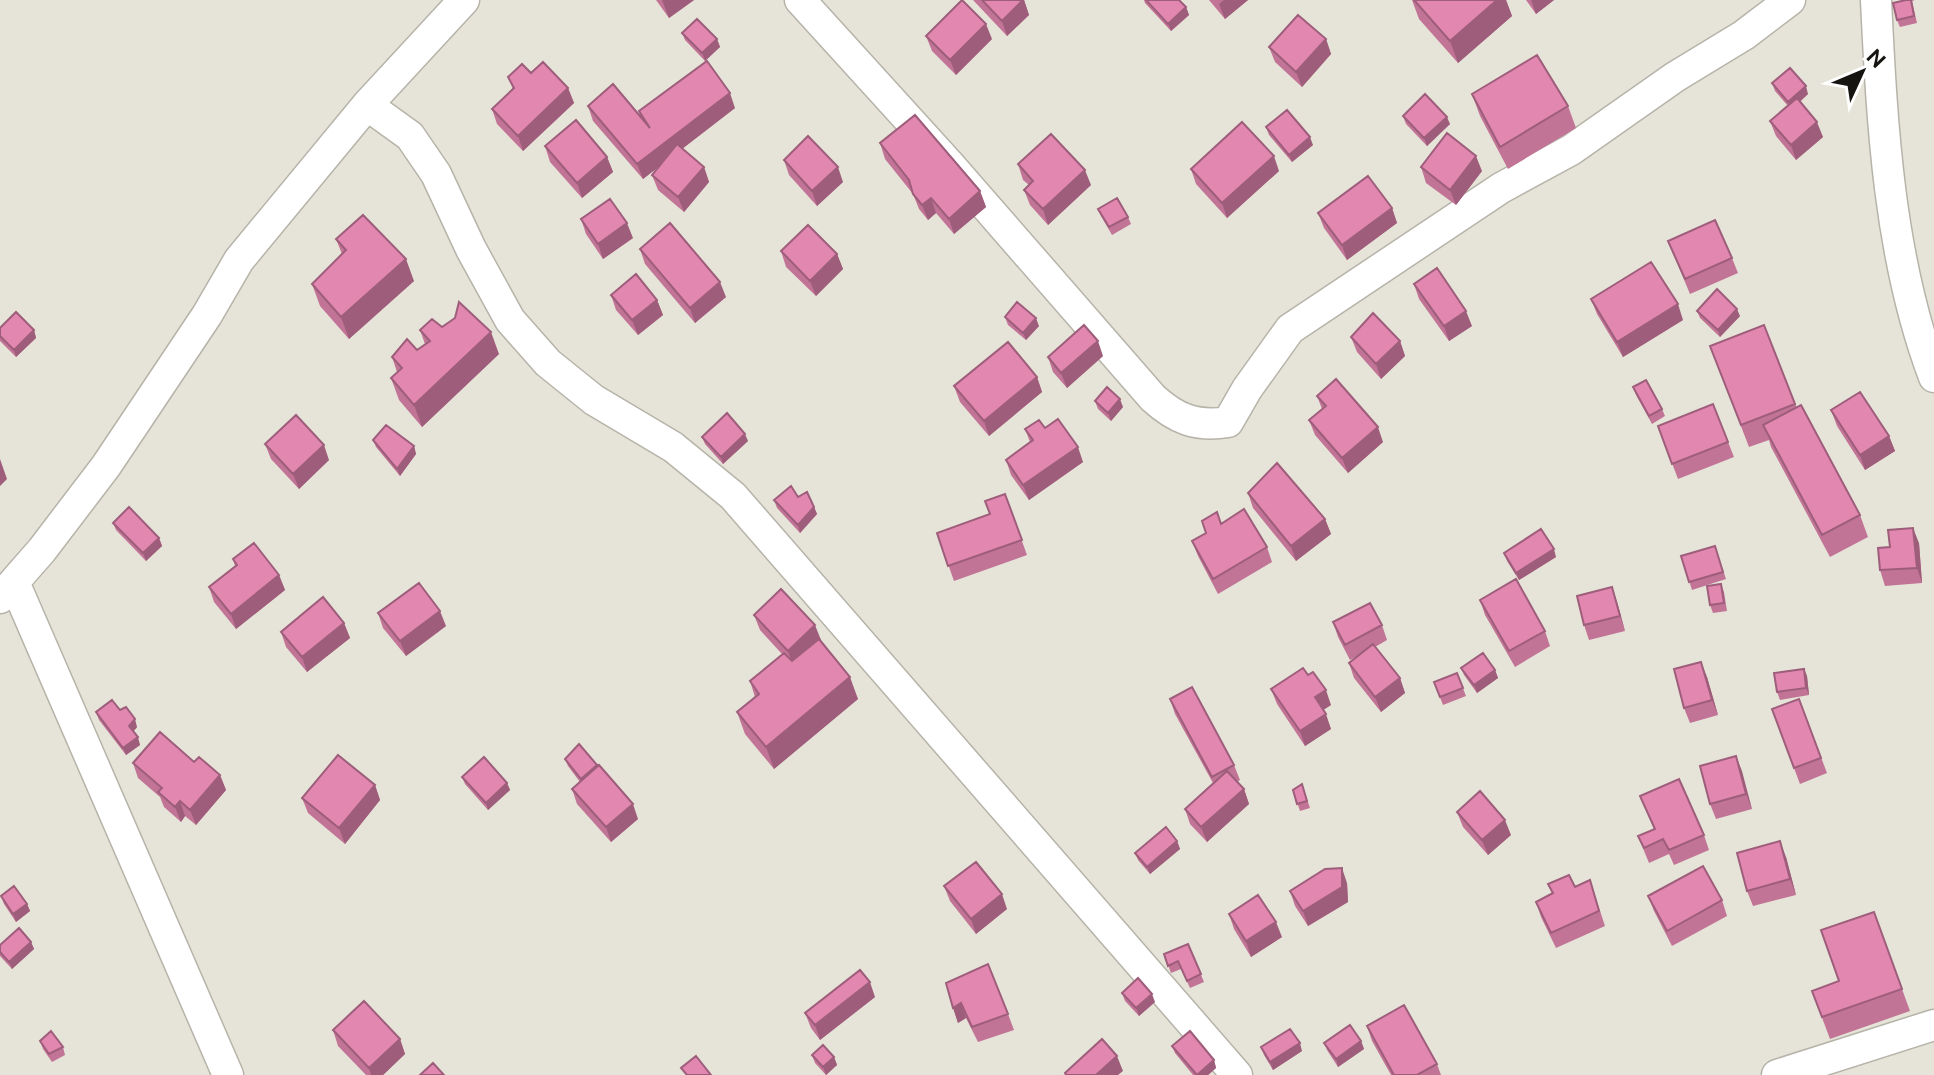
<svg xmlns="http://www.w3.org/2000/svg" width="1934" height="1075" font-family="Ubuntu,sans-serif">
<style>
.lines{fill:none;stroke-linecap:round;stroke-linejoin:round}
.street-casing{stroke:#b6b3a9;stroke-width:33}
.street{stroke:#fff;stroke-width:30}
.wall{fill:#c27497}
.shaded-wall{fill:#9e5e7b}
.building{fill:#e287b0;stroke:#9e5e7b;stroke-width:2}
</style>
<rect width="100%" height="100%" fill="#e6e4d8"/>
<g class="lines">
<defs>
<path id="street" d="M800 0 950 165 1153 398C1176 419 1196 427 1228 422L1247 389 1290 329 1501 188 1571 150 1675 77 1744 35 1790 0
M1876 0C1882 125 1889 258 1934 377
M367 105 410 136 436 174 471 249 510 320 548 363 594 400 673 447 733 496 1237 1075
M14 582 228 1075
M0 598 42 550 106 466 207 315 239 260 367 105 464 0
M1777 1075 1934 1025"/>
</defs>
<!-- street casing -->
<use href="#street" class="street-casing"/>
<!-- street -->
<use href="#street" class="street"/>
</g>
<!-- wall -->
<path class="wall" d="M656 0H694L669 18Z
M973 0H1024L1029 15 1007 36Z
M1144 0H1179L1186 7 1189 15 1171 31 1145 3Z
M1209 0H1248L1225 19Z
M1412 0H1506L1512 16 1458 63 1419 19Z
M1526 0H1554L1536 14Z
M1906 0H1915L1912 1 1917 23 1900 27 1897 20Z
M682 33 717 39 720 47 705 61 685 40Z
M926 36 992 39 956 75 932 51Z
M1326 39 1331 54 1302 87 1275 62 1269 47Z
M508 77 568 88 574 103 523 151 497 124 492 109 513 89Z
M1772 83 1808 94 1800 102 1823 137 1796 160 1776 136 1770 121 1788 106 1775 91Z
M1472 94 1568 106 1576 128 1508 169 1480 116Z
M588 106 642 118 639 111 735 108 682 149 704 167 709 182 684 212 658 190 652 175 658 167 643 179 593 121Z
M1403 116 1450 124 1427 146 1406 124Z
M1266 127 1313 145 1292 162 1269 135Z
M880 143 980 191 986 207 954 234 936 213 928 220 919 209 913 194 885 159Z
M545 146 607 157 613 172 582 198 550 162Z
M784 160 843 182 817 206 789 175Z
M1018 164 1091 185 1048 225 1030 205 1024 190 1029 185 1023 180Z
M1421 167 1482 171 1456 205 1426 183Z
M1191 169 1279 171 1227 218 1196 184Z
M1392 208 1397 223 1347 260 1324 228 1318 213Z
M1098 209 1128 217 1131 224 1112 235 1101 216Z
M581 219 633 238 603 259 586 234Z
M336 239 414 281 349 339 320 306 312 284 342 254Z
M1668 241 1732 258 1738 273 1690 294Z
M640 249 726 297 695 323 645 264Z
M781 251 837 254 843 269 816 296 786 267Z
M1414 284 1472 326 1449 341 1419 299Z
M611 295 657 300 663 315 638 335 616 310Z
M1591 299 1683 320 1623 357 1597 314Z
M1697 311 1740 316 1720 337 1700 318Z
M1005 317 1039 326 1026 340 1008 325Z
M1764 325 1797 408 1860 515 1868 537 1830 557 1771 447 1769 440 1749 447 1710 346Z
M442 327 499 354 422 427 399 400 391 378 397 372 392 357 417 350 425 344 420 330Z
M0 328 34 330 36 338 16 357 0 341Z
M1351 337 1400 341 1405 356 1381 379 1357 352Z
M1103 356 1067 388 1053 372 1048 357Z
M1037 377 1042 392 989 436 960 402 954 386Z
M1633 387 1662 409 1665 416 1652 424 1636 395Z
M1317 396 1383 442 1348 473 1315 435 1309 420 1322 409Z
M1095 401 1123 407 1111 421 1098 409Z
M1713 404 1734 457 1678 479 1658 426Z
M1831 410 1889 436 1895 451 1865 470 1837 426Z
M1045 428 1083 462 1029 500 1011 475 1006 460 1030 442 1025 429Z
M702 437 748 441 723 464 705 444Z
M373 440 414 446 416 454 400 476 376 447Z
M265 444 329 460 299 489 271 459Z
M1248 493 1325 519 1331 534 1296 561 1253 508Z
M1005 494 1027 555 954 581 937 533 990 514Z
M774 500 814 507 817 514 800 533 777 508Z
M113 523 159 538 162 546 146 561 116 530Z
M1221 524 1267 547 1272 562 1218 594 1198 556 1192 541Z
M1919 543 1922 583 1885 586 1880 570Z
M1715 546 1726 579 1692 590 1681 556Z
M1504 553 1556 557 1519 580 1507 561Z
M233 559 279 575 285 590 236 629 214 602 209 587 235 566Z
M1721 584 1724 592 1727 611 1713 613 1710 605Z
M1480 600 1545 631 1550 646 1515 667 1485 615Z
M1617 602 1625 631 1589 640 1584 625Z
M378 613 446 626 406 656 383 628Z
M754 615 821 640 820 641 858 699 774 769 745 734 737 712 755 697 750 681 782 654 760 630Z
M1333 622 1382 625 1387 640 1375 647 1400 678 1405 693 1381 712 1354 678 1349 663 1359 655 1350 660 1338 637Z
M344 623 350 638 307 672 286 647 281 632Z
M1461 668 1495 670 1498 678 1477 693 1464 675Z
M1804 669 1807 676 1809 695 1780 700 1777 692Z
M1457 673 1466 696 1443 705 1434 682Z
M1707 677 1718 715 1690 723 1684 708Z
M1271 689 1331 705 1323 710 1331 729 1305 746 1277 704Z
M1170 699 1234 765 1240 780 1237 782 1244 789 1249 804 1207 842 1190 824 1185 809 1213 783 1175 714Z
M1799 699 1827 773 1800 784 1772 709Z
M120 710 137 727 133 732 140 745 126 755 99 720 96 712Z
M1736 756 1752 809 1716 819 1710 804Z
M565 759 638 819 611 842 577 804 572 789 580 782 568 766Z
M194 762 220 775 226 790 196 825 185 816 181 822 164 807 160 797 138 778 133 763Z
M462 777 507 783 510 790 488 810 465 784Z
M1302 784 1310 808 1300 811 1293 790Z
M375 785 380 800 345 844 308 813 302 798Z
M1640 796 1704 835 1709 850 1674 865 1669 854 1649 863 1638 836 1654 829Z
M1457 812 1511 835 1488 855 1463 827Z
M1177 841 1180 849 1150 874 1138 860 1135 853Z
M1786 857 1796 895 1753 906 1747 891Z
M1590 880 1605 926 1556 948 1541 917 1536 902 1552 894 1548 884 1575 887Z
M1347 883 1348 902 1308 926 1295 906 1290 891Z
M944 886 1007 909 976 934 950 901Z
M1 896 27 904 30 911 16 922 4 904Z
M1648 896 1722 900 1727 916 1672 946 1654 911Z
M1874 912 1910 1011 1830 1039 1812 991 1839 981Z
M1229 914 1282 937 1251 957 1234 929Z
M31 942 34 949 12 969 0 956V945Z
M1188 944 1204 982 1190 988 1181 969 1171 973 1164 954Z
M946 983 1008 1014 1014 1030 978 1042 966 1018 958 1023Z
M1122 993 1155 1002 1139 1016 1125 1001Z
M875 997 820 1040 811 1028 805 1013Z
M1367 1026 1437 1064 1441 1075H1391L1372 1041Z
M333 1030 400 1039 405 1054 383 1075H366L338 1046Z
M40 1041 63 1047 65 1055 52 1062 43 1049Z
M1361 1041 1364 1049 1338 1067 1327 1050 1324 1043Z
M1172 1046 1214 1060 1216 1068 1208 1075H1193L1175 1053Z
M1261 1047 1302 1051 1273 1070 1264 1055Z
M812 1055 834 1057 837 1065 826 1075 815 1063Z"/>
<!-- shaded-wall -->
<path class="shaded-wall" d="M662 0H694L669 18Z
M1024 0 1029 15 1007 36 1002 21Z
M1224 0H1248L1225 19 1219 4Z
M1497 0H1506L1512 16 1458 63 1450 41Z
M1531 0H1554L1536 14Z
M1186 7 1189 15 1171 31 1168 24Z
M986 24 992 39 956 75 950 60Z
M717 39 720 47 705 61 702 53Z
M1326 39 1331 54 1302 87 1296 72Z
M1806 86 1808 94 1791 109 1788 102Z
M568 88 574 103 523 151 518 136Z
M730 93 735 108 643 179 637 164Z
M1447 117 1450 124 1427 146 1424 138Z
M1817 122 1823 137 1796 160 1791 145Z
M1310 137 1313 145 1292 162 1289 155Z
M1274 156 1279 171 1227 218 1222 203Z
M1476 156 1482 171 1456 205 1450 190Z
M607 157 613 172 582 198 577 183Z
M704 167 709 182 684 212 678 197Z
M838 167 843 182 817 206 812 191Z
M1085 170 1091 185 1048 225 1043 209Z
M980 191 986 207 954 234 949 219Z
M931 198 936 213 928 220 922 205Z
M1392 208 1397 223 1347 260 1342 245Z
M627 223 633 238 603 259 598 244Z
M837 254 843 269 816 296 810 281Z
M406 259 414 281 349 339 341 317Z
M720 282 726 297 695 323 690 308Z
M657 300 663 315 638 335 632 320Z
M1678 304 1683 320 1623 357 1617 342Z
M1737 309 1740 316 1720 337 1718 330Z
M1466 311 1472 326 1449 341 1444 326Z
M1036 318 1039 326 1026 340 1023 333Z
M34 330 36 338 16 357 14 350Z
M491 332 499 354 422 427 414 405Z
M1098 341 1103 356 1067 388 1061 373Z
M1400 341 1405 356 1381 379 1376 364Z
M1037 377 1042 392 989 436 984 421Z
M1120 399 1123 407 1111 421 1108 413Z
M1378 427 1383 442 1348 473 1342 458Z
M745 434 748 441 723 464 721 457Z
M1889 436 1895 451 1865 470 1860 455Z
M324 445 329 460 299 489 293 474Z
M414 446 416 454 400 476 397 469Z
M1078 447 1083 462 1029 500 1023 485Z
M0 459 7 479 0 486Z
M814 507 817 514 800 533 798 525Z
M1325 519 1331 534 1296 561 1291 546Z
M1913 528 1919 543 1922 583 1917 568Z
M159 538 162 546 146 561 143 553Z
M1554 549 1556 557 1519 580 1516 573Z
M279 575 285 590 236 629 231 614Z
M1612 587 1617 602 1625 631 1620 616Z
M440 611 446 626 406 656 400 641Z
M344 623 350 638 307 672 302 657Z
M815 625 821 640 793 666 788 651Z
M1701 662 1707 677 1718 715 1712 700Z
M1804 669 1807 676 1809 695 1806 688Z
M1495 670 1498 678 1477 693 1474 685Z
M850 677 858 699 774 769 766 747Z
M1400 678 1405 693 1381 712 1375 697Z
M1326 690 1331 705 1320 712 1315 697Z
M1326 714 1331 729 1305 746 1300 731Z
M135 719 137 727 132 733 129 726Z
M138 737 140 745 126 755 123 748Z
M1736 756 1742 771 1752 809 1746 794Z
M220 775 226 790 196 825 190 810Z
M507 783 510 790 488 810 486 803Z
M375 785 380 800 345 844 339 828Z
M1244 789 1249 804 1207 842 1201 827Z
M180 801 185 816 181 822 175 807Z
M633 804 638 819 611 842 606 827Z
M1505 820 1511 835 1488 855 1482 840Z
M1177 841 1180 849 1150 874 1147 867Z
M1780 841 1786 857 1796 895 1790 879Z
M1342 868 1347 883 1348 902 1308 926 1303 911Z
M1002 894 1007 909 976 934 971 919Z
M27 904 30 911 16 922 13 914Z
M1276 922 1282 937 1251 957 1246 941Z
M31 942 34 949 12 969 9 962Z
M870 982 875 997 820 1040 815 1025Z
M1152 994 1155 1002 1139 1016 1136 1008Z
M961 1003 966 1018 958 1023 953 1008Z
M400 1039 405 1054 383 1075H371L369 1068Z
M1361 1041 1364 1049 1338 1067 1336 1059Z
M1300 1043 1302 1051 1273 1070 1270 1062Z
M1117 1056 1123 1071 1118 1075H1096Z
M834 1057 837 1065 826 1075 823 1067Z
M1214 1060 1216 1068 1208 1075H1197Z"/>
<!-- building -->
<path class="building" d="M962 0 986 24 950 60 926 36Z
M982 0H1023L1002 21Z
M1146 0H1179L1186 7 1168 24Z
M1414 0H1497L1450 41Z
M1906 0H1911L1914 16 1897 20 1893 3Z
M1298 15 1326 39 1296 72 1269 47Z
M697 19 717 39 702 53 682 33Z
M1537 55 1568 106 1500 147 1472 94Z
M707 61 730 93 637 164 588 106 613 84 650 128 639 111Z
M543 62 568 88 518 136 492 109 514 88 508 77 522 64 531 73Z
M1790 68 1806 86 1788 102 1772 83Z
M1425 94 1447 117 1424 138 1403 116Z
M1797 98 1817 122 1791 145 1770 121Z
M1287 110 1310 137 1289 155 1266 127Z
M915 115 980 191 949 219 931 198 922 205 913 194 909 180 880 143Z
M576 120 607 157 577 183 545 146Z
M1242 122 1274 156 1222 203 1191 169Z
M1447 133 1476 156 1450 190 1421 167Z
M1051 134 1085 170 1043 209 1024 190 1033 181 1018 164Z
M808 136 838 167 812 191 784 160Z
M677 144 704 167 678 197 652 175Z
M1368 176 1392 208 1342 245 1318 213Z
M1117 198 1128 217 1109 227 1098 209Z
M610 199 627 223 598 244 581 219Z
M363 215 406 259 341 317 312 284 346 250 336 239Z
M1715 220 1732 258 1685 279 1668 241Z
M670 223 720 282 690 308 640 249Z
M808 225 837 254 810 281 781 251Z
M1651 262 1678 304 1617 342 1591 299Z
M1437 268 1466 311 1444 326 1414 284Z
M636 274 657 300 632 320 611 295Z
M1717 289 1737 309 1718 330 1697 311Z
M459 302 491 332 414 405 391 378 402 368 392 357 407 339 417 350 430 341 420 330 432 319 442 327 455 318Z
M1017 302 1036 318 1023 333 1005 317Z
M16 312 34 330 14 350 0 336V328Z
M1373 313 1400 341 1376 364 1351 337Z
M1084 325 1098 341 1061 373 1048 357Z
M1764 325 1795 404 1741 425 1710 346Z
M1008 342 1037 377 984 421 954 386Z
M1336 379 1378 427 1342 458 1309 420 1326 406 1317 396Z
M1646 380 1662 409 1649 416 1633 387Z
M1107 387 1120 399 1108 413 1095 401Z
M1860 392 1889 436 1860 455 1831 410Z
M1713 404 1728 442 1672 464 1658 426Z
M1801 405 1860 515 1822 535 1763 425Z
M727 413 745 434 721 457 702 437Z
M296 415 324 445 293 474 265 444Z
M1058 419 1078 447 1023 485 1006 460 1033 440 1025 429 1039 420 1045 428Z
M386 425 414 446 397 469 373 440Z
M1277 463 1325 519 1291 546 1248 493Z
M791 486 798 497 807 492 814 507 798 525 774 500Z
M1005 494 1022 540 948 566 937 533 990 514 985 501Z
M129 507 159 538 143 553 113 523Z
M1244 509 1267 547 1213 579 1192 541 1206 533 1202 521 1217 512 1221 524Z
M1913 528 1917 568 1880 570 1878 548 1890 547 1888 530Z
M1541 529 1554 549 1516 573 1504 553Z
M254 543 279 575 231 614 209 587 237 565 233 559Z
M1715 546 1723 572 1689 582 1681 556Z
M1516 579 1545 631 1509 651 1480 600Z
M419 583 440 611 400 641 378 613Z
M1721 584 1724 603 1710 605 1707 586Z
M1612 587 1620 616 1584 625 1577 596Z
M781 589 815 625 788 651 754 615Z
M323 597 344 623 302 657 281 632Z
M1370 603 1382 625 1345 645 1333 622Z
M819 639 850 677 766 747 737 712 759 694 750 681 784 653 792 661Z
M1373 644 1400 678 1375 697 1349 663Z
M1483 653 1495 670 1474 685 1461 668Z
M1701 662 1712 700 1684 708 1674 669Z
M1303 668 1308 675 1313 672 1326 690 1315 697 1326 714 1300 731 1271 689Z
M1804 669 1806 688 1777 692 1774 673Z
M1457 673 1463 688 1440 697 1434 682Z
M1192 687 1234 765 1212 777 1170 699Z
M1799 699 1821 758 1794 768 1772 709Z
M112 700 120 710 126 707 135 719 129 726 138 737 123 748 96 712Z
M160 732 194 762 199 757 220 775 190 810 180 801 175 807 158 792 162 788 133 763Z
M579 744 597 765 581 779 565 759Z
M338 755 375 785 339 828 302 798Z
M1736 756 1746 794 1710 804 1700 766Z
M484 757 507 783 486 803 462 777Z
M599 765 633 804 606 827 572 789Z
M1227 771 1244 789 1201 827 1185 809Z
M1679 779 1704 835 1669 850 1663 839 1644 848 1638 836 1655 829 1640 796Z
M1302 784 1307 801 1297 804 1293 790Z
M1480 791 1505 820 1482 840 1457 812Z
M1166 827 1177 841 1147 867 1135 853Z
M1780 841 1790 879 1747 891 1737 853Z
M976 862 1002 894 971 919 944 886Z
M1703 866 1722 900 1667 931 1648 896Z
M1342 868V887L1303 911 1290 891 1325 869Z
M1569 875 1575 887 1590 880 1599 911 1551 933 1536 902 1553 893 1548 884Z
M14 886 27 904 13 914 1 896Z
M1258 895 1276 922 1246 941 1229 914Z
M1874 912 1902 989 1822 1017 1812 991 1839 981 1821 930Z
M19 928 31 942 9 962 0 952V945Z
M1188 944 1201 974 1187 981 1178 961 1168 966 1164 954Z
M988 964 1008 1014 972 1027 961 1003 953 1008 946 983Z
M860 970 870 982 815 1025 805 1013Z
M1138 978 1152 994 1136 1008 1122 993Z
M364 1001 400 1039 369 1068 333 1030Z
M1404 1005 1437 1064 1417 1075H1394L1367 1026Z
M1350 1025 1361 1041 1336 1059 1324 1043Z
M1290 1029 1300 1043 1270 1062 1261 1047Z
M51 1031 63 1047 49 1054 40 1041Z
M1190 1031 1214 1060 1197 1075 1172 1046Z
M1102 1039 1117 1056 1096 1075H1066L1065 1073Z
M823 1045 834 1057 823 1067 812 1055Z
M696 1056 711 1075H687L681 1068Z
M433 1063 444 1075H420Z"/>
<!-- north arrow -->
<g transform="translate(1862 72) rotate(46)" stroke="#ffffff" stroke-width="6" paint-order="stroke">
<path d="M0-6L14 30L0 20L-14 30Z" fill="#151411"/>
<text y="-12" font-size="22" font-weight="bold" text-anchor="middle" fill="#151411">N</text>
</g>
</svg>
